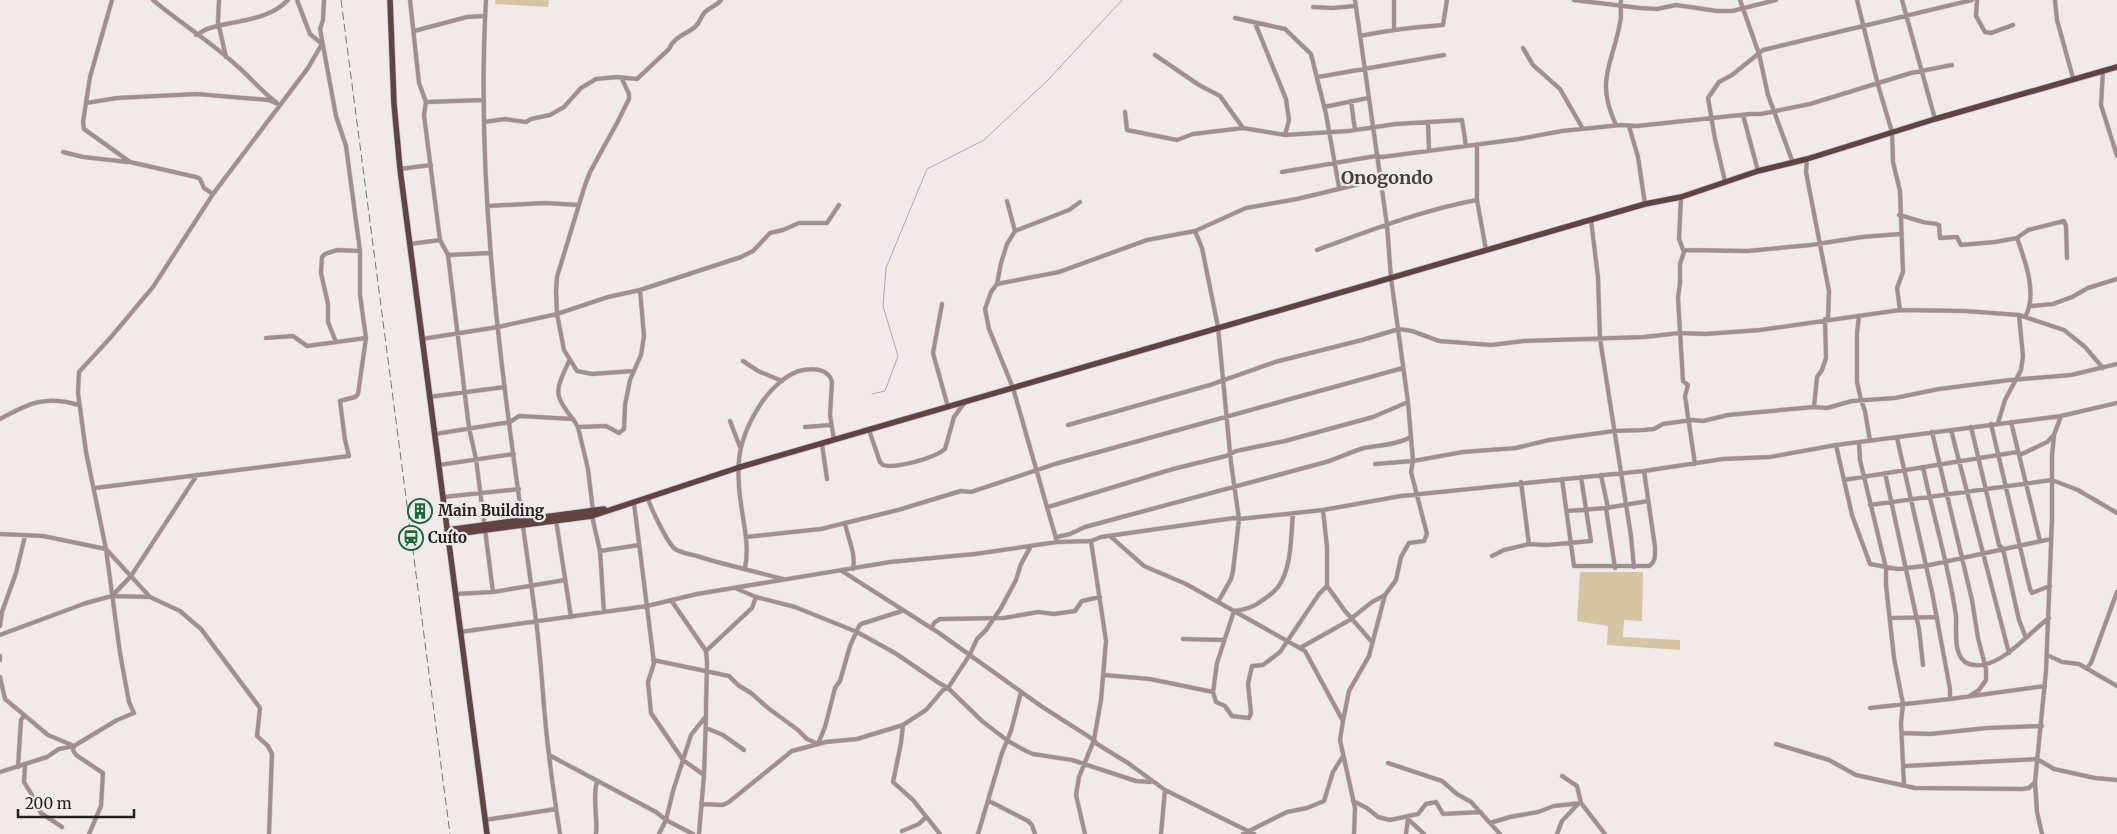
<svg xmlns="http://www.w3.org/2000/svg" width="2117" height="834" font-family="Merriweather,serif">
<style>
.green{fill:#d5c5a3}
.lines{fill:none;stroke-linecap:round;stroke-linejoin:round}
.stream{stroke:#c49dab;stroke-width:1}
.minor-casing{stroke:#cbc7c6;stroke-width:5}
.primary-casing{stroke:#cbc7c6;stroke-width:7}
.minor{stroke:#a18e8e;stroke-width:4}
.primary{stroke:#614343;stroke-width:5.5}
.rail{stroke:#777473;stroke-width:1;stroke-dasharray:8 4;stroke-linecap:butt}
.labels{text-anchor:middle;stroke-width:4.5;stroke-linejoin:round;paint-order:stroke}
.poi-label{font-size:15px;font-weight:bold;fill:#232221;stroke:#f0ebea;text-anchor:start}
.quarter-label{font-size:18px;font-weight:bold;fill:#433f3e;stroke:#f0ebea}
</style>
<rect width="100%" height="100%" fill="#f0ebea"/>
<!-- green -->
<path class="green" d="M495 0H549L548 7 495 4Z
M1580 572H1643L1642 621 1624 620 1623 637 1680 640V650L1607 645 1608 626 1577 621Z"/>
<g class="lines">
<!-- stream -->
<path class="stream" d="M872 394 885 391 898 356 883 306 886 268 927 169 984 140 1047 81 1122 0"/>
<defs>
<path id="minor" d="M112 0 90 77 83 122 84 129 130 162 196 177 200 179 204 188 213 194
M153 0C180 23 210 41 236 65 250 77 261 91 276 102
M219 0 218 22 226 57
M297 0 310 34 322 44
M410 0 419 83 426 102 424 115 440 240 448 255 469 428 476 459 493 592
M486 0C474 208 508 415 536 620 542 665 543 710 549 755 552 781 556 808 560 834
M1394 0V29
M1574 0 1640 8 1657 9 1676 5 1717 11H1732L1776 0
M1740 0 1759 54 1768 95 1793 163
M1857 0 1878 85 1892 132 1893 162 1900 191 1903 272 1897 288 1900 310
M1902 0 1935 119
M1977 0 1976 16 1985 32 1991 33 2013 25
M2055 0 2057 20 2073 78
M1313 7 1333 8 1355 6
M1235 18 1285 29 1311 54 1326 114 1339 187
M1255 23 1286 99 1289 120 1285 135
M414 31 467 17 485 16
M196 35C201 33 205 29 210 28 236 20 268 21 288 0
M1360 36C1388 30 1415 27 1443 25L1447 0
M1523 48 1533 65 1560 89 1583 129
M1155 55 1199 85 1220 96 1243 128
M2103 71 2101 105 2117 156
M1318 77 1444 55
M622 79 629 94V99L617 123 590 172 585 185 557 277 556 291 557 314 564 350 577 371 592 374 633 371
M1351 101 1355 130
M426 102 484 100
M86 103 117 98 197 94 269 100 280 105
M1324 107 1368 98
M1125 112 1127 130 1177 140 1193 134 1243 128 1285 135 1348 131 1396 124 1462 120 1466 146
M1743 115 1758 171
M484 122 505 119 526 122 531 119 550 115 564 107 581 88 596 79 617 77 637 79 669 49C674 36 688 34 696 26 700 22 701 16 705 12 710 7 717 6 721 0
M1428 122 1429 150
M1616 125C1595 80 1612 66 1620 23 1622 16 1620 8 1621 0
M1629 126 1638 157 1645 204
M1477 144V200L1486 250
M63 152 83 157 128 162
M1807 159 1806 172 1829 291 1828 319
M400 169 431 165
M1282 172 1376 156 1382 157 1519 139 1562 131 1621 125 1637 126 1750 114H1761L1810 104 1911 73 1952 65
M1725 181 1715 139 1708 98 1719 82 1732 75 1763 50 1972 0
M1681 197 1679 239 1684 252 1680 264V283L1678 298 1683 381 1688 385 1685 396 1695 464
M1007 201 1015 231
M488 206 546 203 579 205
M1899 215C1908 217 1915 220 1923 222 1928 224 1933 222 1939 225L1940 238 1957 237 1961 245 1995 242 2017 238C2025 260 2038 295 2025 317
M1591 220 1598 277 1600 339 1631 536 1634 567
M1195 231 1202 248 1218 327 1231 463 1239 519 1233 571 1231 579 1218 602
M2017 238 2028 230 2064 221 2066 226 2067 258
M410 244 440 240
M1317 250C1369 231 1422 210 1477 200
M1683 250 1747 251 1811 245 1862 237 1900 234
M448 255 491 253
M997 284 1059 272 1147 240 1195 231 1246 208 1297 199 1364 183H1380
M942 304 933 353 948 407
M2031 306 2053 304 2072 297 2088 288 2117 279
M1859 316 1857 333V382L1861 400 1865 411 1870 441
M266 338 293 336 307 346 366 338
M422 339 498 327 557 314 608 297 640 290 741 257 753 251 770 233 783 230 799 223H827L839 205
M336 342 328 322V304L321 273 322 257 325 254 337 250 360 251
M569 361C556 390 552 394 573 419
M743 361 758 371 782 381
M429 397 505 387
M1814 407 1817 377 1822 370 1826 358 1825 319
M0 419C29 403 45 395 79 405
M730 421 740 447
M2011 422 2040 541
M1998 423 2005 400 2021 370 2023 356 2019 315
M1991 424 2030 589 2032 593 2050 586
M1068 425 1210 385 1275 362 1362 340 1399 329 1412 331 1439 341 1491 345 1524 341 1644 337 1680 333 1705 334 1760 330 1900 310 1965 311 2019 315 2064 330 2085 347 2103 368
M578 427 606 426 619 433 624 429 625 405 630 380 641 355 644 336 640 290
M805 427 831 425
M1971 427 1999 545 2003 549 2019 620 2026 638
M869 430 880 462 883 465C895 469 935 458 945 449L954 417 965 402
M1951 430 2009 653
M1932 432 1972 600 1978 638 1986 669V680L1979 690 1968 697
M435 434 510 422 519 416 573 419 578 427 588 469 593 511
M1897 438 1932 592 1950 689V699
M1859 442 1860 460 1886 568V585L1894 658 1903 704 1901 723 1904 785
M822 444 827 479
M1836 445 1852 515 1870 564 1897 569 1925 566 2051 539
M1375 464 1413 461 1463 452 1516 448 1549 440 1614 431 1644 430 1654 429 1663 424 1692 420 1703 421 1728 415 1814 407 1827 408 1852 401 1895 398 1939 389 2010 380 2071 375 2117 364
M439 465 514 454
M1923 467C1933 516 1949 566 1956 616 1957 630 1952 658 1969 664 1998 673 2029 632 2049 618
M1885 473 1919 629 1923 665
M1601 475 1608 508
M1562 479 1574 566H1649C1656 562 1655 555 1655 547L1644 471
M1844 480 2017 452 2022 454 2047 442 2054 435
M1521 482 1529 544
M95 488 349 456 345 440 340 401 355 397 358 394 366 338 360 295V251L346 146 336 116 320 29 323 20 324 0
M443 497 519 489
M648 498C650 507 668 544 675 549 681 553 690 554 697 556 725 565 754 571 783 579
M634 503 654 663 648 682 651 713 683 760 704 775
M1870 505 2052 480 2078 490 2117 513
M1048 507 1173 469 1226 456 1236 451 1285 441 1373 417 1408 402
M1606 508 1615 568
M1567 511 1606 508 1648 501
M592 516 600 551 604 612
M556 520 571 617
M845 523C848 539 856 553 853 569
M0 534 43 536 106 549 150 597 180 611 201 629 260 708 257 736 268 746 272 754 269 834
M1110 536 1144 566 1186 584 1305 651 1343 721 1340 740 1355 808 1354 834
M746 537 821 529 898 510 961 491 971 492 1055 464 1403 368
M1057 537 1070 534 1085 527 1326 462C1338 458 1351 452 1364 448 1379 445 1397 445 1411 437
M1057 542 1013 388 989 329 985 309 991 292 997 284 1001 263 1007 244 1015 231 1069 210 1080 202
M600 551 639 545
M1492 556 1504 550 1529 544 1547 545 1591 541 1581 477
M745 568C749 549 745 530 742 511 735 467 736 441 762 402 771 389 787 373 803 370 814 368 829 369 832 382L830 415 834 440
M842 571 939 633 1041 706 1094 740 1097 744 1128 763 1165 790 1254 834
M1327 586 1345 611 1372 642
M735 588 756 597 795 607 857 632 895 653 939 683 948 688 982 721 1008 741 1026 751 1033 754 1072 760 1136 781 1150 782
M455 594 493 592 565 580
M112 596 131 576 197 475
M1891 618 1937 617
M0 626 2 612 16 573 25 536
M931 628 935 622 940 619 1004 618 1038 612 1054 614 1075 611 1082 601 1100 597
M460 632 647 606 697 594 890 562 975 554 1057 542 1091 541 1101 537 1234 518 1239 519 1323 510 1401 496 1644 471 1723 459 1770 457 1836 445 2061 416 2117 403
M0 635 86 603 112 596 150 597
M1183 639 1224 640
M1300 648 1348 621 1372 602 1385 595
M706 651 752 608 756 597
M2047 655 2062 662 2079 664 2117 686
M0 656V660
M653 660 729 676 738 685 751 693 768 708 798 730 807 739 818 744
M2087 668 2091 663 2117 592
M1104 675 1150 679 1213 692 1217 663 1234 611C1246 610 1254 607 1263 600 1269 596 1274 592 1278 587 1292 568 1291 535 1293 513
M0 677 5 699 48 735 74 746
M1213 692 1216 702 1225 706 1232 716 1249 718 1251 713 1248 684 1252 666 1263 665 1280 652 1319 594 1327 586V547L1323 510
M1870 708 1950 699 2045 686
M1343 721 1349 691 1369 656 1385 595 1396 580 1401 557 1409 543 1424 541 1427 534 1411 472 1413 461 1408 402 1391 278 1387 225 1355 0
M903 725 901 743 893 782 913 800 940 834
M706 728 723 735 744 750
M1903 733 1930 734 1987 728 2042 726
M818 744 825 727 835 688 840 681 850 646 859 626 861 624 902 611
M1776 744 1829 760 1856 775 1915 788 2022 789 2029 788 2035 782
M74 746 73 750 76 755 103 773 101 806 89 834
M549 755 656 812 666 820 693 834
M1388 763 1442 781 1457 794 1471 802 1500 834
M25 765 24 782 32 795V798L41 813 62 827
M1905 766 2037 759 2054 769 2095 778 2117 780
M18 767 21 720 24 716
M0 772 47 757 59 749 74 746 117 720 134 713 129 702 120 653 106 549 86 452 78 393 79 372 111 337 153 287 213 194 308 68 322 44
M1562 776 1577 786 1581 803 1605 834
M989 801 1028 821 1032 825 1035 834
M1353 801 1367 808 1378 817 1390 820 1418 814 1426 804 1436 802 1443 814 1481 812
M701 804 723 805 729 802 792 751 826 742 857 739 903 725 926 710 943 690 948 688 969 656 977 639 986 630 1001 608 1016 580 1021 564 1031 546
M485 820 556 809
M1409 820 1424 834
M1490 823 1510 817 1538 812 1554 806 1581 803
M902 831 919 824 926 817
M596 834C598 816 592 799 597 781
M659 834 666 820 673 791 691 735 706 716V708L707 662 706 651 671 600
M699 834 704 775 706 716
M978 834 1002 753 1011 731 1021 692
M1085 834 1076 795 1079 777 1094 740 1101 700 1106 641 1091 541
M1161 834 1165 790
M1243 834 1287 812 1307 808 1324 801 1333 772 1343 756
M1406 834 1408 819
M1557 834 1562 821 1579 803
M2042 834 2037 812 2035 782 2046 671 2052 519V456L2054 435 2061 416"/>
<path id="primary" d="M390 0 394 104 400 169 487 834
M447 530 604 509
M448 535 592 516 737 468 1645 204 1681 197 1758 171 1807 159 1935 119 2117 67"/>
</defs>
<!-- minor casing -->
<use href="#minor" class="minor-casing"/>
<!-- primary casing -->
<use href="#primary" class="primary-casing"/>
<!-- minor -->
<use href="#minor" class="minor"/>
<!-- primary -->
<use href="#primary" class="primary"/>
<!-- rail -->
<path class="rail" d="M341 0 450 834"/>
</g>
<!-- icons -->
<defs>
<symbol id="building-ring" viewBox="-11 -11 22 22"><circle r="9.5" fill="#f0ebea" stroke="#17693a" stroke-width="1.5"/><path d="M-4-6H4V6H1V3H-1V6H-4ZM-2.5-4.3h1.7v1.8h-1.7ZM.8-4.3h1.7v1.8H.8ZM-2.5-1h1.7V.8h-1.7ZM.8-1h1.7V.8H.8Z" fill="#17693a"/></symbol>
<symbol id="station-ring" viewBox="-11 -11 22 22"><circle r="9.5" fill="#f0ebea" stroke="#17693a" stroke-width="1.5"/><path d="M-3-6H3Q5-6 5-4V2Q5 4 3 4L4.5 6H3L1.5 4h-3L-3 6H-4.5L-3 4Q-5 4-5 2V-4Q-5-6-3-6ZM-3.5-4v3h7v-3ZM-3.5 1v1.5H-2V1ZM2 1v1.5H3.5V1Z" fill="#17693a"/></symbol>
</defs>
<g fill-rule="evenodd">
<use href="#building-ring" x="406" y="497" width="28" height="28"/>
<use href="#station-ring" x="397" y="524" width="28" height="28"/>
</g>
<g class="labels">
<!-- poi labels -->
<g class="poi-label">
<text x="438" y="516">Main Building</text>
<text x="428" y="543">Cuíto</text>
</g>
<!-- quarter labels -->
<g class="quarter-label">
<text x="1387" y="184">Onogondo</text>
</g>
</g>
<!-- scale -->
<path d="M18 809v8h116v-8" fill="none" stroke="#232221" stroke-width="2.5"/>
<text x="25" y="809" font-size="15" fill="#232221" stroke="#f0ebea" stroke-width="4" paint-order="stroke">200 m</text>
</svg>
